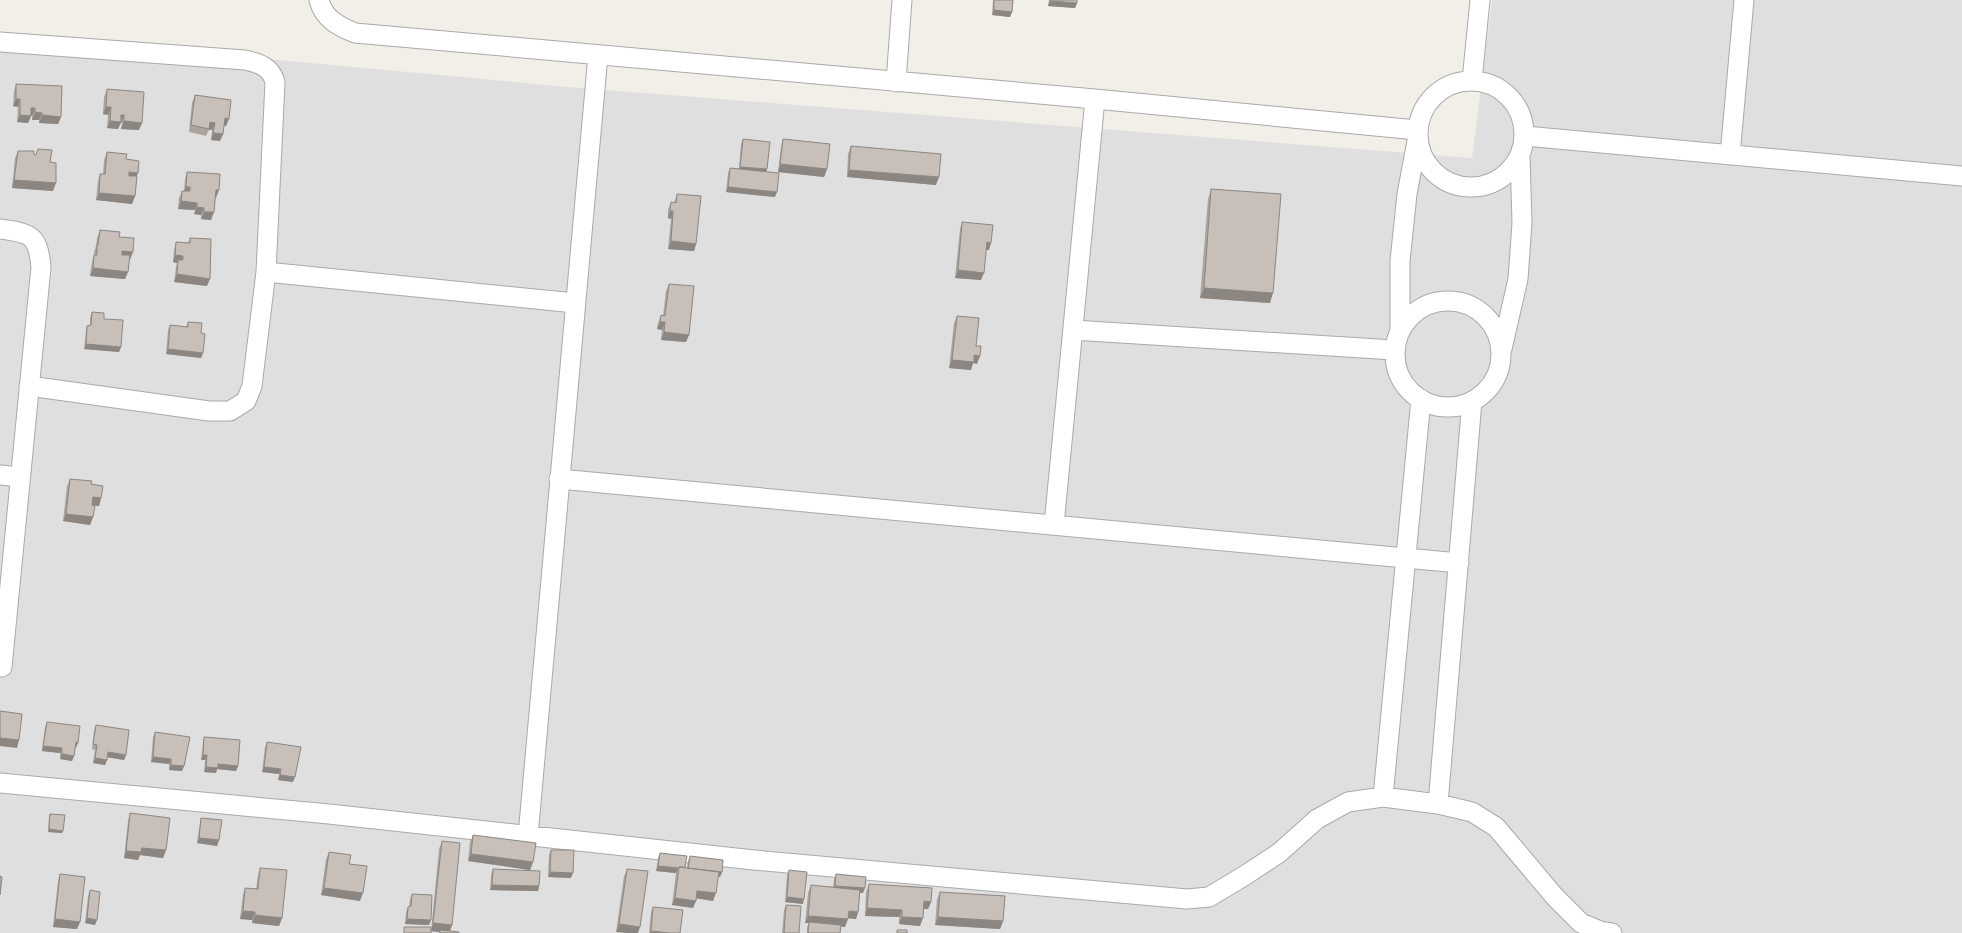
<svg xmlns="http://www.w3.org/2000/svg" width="1962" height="933" font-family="Arial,sans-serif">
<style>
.residential{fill:#e0dfdf}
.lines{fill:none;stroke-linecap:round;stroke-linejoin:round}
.minor-casing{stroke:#a9a9a9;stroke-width:21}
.minor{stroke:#fff;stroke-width:19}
.wall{fill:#aba49e}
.shaded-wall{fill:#8b8681}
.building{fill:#c7bfb8;stroke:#8b8681}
</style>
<rect width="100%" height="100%" fill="#f2efe9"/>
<!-- residential -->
<path class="residential" d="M1492 0H1962V933H0V34L568 87 1472 158Z"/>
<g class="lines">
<defs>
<path id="minor" d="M319 0C324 19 338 26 355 33L1095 99 1417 130
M0 42 245 60C259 63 271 67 275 82L266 272 252 386 246 401 230 411H209L29 386
M1418 134a53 53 0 1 1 106 0a53 53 0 1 1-106 0Z
M1472 81 1480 0
M896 82 902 0
M1525 136 1962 176
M1730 155 1744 0
M0 229C31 233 38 235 41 267L2 667
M266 272 575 303
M1395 354a53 53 0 1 1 106 0a53 53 0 1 1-106 0Z
M1073 330 1394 350
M1400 330V261L1407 194 1417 141
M1502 349 1518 279 1522 223 1520 156
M0 475 20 477
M559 479 1459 563
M1054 525 1095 99
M0 783 329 814 754 860 1187 899 1209 897 1244 876 1279 853 1317 819 1348 802 1383 797 1438 804 1472 812 1496 827 1555 897 1581 923 1600 931 1612 933
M1383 797 1421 399
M1438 804 1472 401
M528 836 598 55"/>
</defs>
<!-- minor casing -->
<use href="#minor" class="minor-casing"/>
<!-- minor -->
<use href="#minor" class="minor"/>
</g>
<!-- wall -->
<path class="wall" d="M993 0H1013L1012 12 1010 17 992 15Z
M1049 0H1077V3L1075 8 1048 6Z
M16 84 61 117 58 124 39 123V120H32V116H31L28 123 17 122 18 107 13 106 14 91Z
M107 89 139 130 121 129 122 123H121L118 129 107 128 108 115 103 114 104 97Z
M195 95 226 126H224L223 134 220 141 211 140 212 130H209L206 136 189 132 192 103Z
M743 139 767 169 766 172 775 197 726 192 728 173 730 168 739 169 741 144Z
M783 139 827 169 824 177 778 172 781 147Z
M851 146 936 185 847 177 848 154Z
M18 151 34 155 50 162 53 191 12 188 15 158Z
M107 152 126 159 137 176 135 196 132 204 96 200 98 181 100 174H103L104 160Z
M187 172 216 198 215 197 211 220 201 219V215L194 214 195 210 178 209 179 198 182 191H184L185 179Z
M1211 189 1270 303 1200 298 1208 199Z
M677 194 696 244 694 251 668 249 671 219 668 218V210L671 202 674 203Z
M962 222 989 250H986L981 280 955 278 960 229Z
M100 230 119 237 133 252 130 259H129L128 272 125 279 90 276 92 262 94 255V252L96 246 97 238Z
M190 238 207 286 174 282 176 267 177 263 173 262 174 250 176 242 188 243Z
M669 284 686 342 661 340 662 330 657 329 658 323 661 315 663 316 666 291Z
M92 312 104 319 121 347 119 352 84 349 86 331 87 326 90 325V318Z
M957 316 976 346 977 364 973 363 971 370 949 368 954 323Z
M188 322 201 333 203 353 201 358 166 354 168 330 170 325 186 327Z
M70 479 91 484 101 498 99 506 93 505V517L90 525 63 521 67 486Z
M47 722 76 748H75L74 756 72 761 60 759V753L42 751 45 727Z
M96 725 126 755 124 760 107 757 105 765 93 763 95 750 92 749 94 731Z
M155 732 184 766 182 771 169 770V764L151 762 153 737Z
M204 737 238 766 236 771 217 769 216 773 204 772 205 760H201L203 742Z
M267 742 293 782 278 780 279 774 262 772 265 747Z
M130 813 166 850 163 858 140 855 138 860 124 858 128 821Z
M50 814 63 831 62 833 48 832 49 816Z
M201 818 219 840 217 846 197 843 200 823Z
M473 835 533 862 530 870 468 861 470 842Z
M442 841 452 925 450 931 459 933H439V932L431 931 439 849Z
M551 850 571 878 548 877 549 855Z
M329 852 349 864 360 901 321 895 326 859Z
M660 853 685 867 687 868 688 861 690 856 722 872 720 877H718L713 901 696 898 693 908 672 905 676 873 656 871 658 858Z
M260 868 282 918 279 926 252 923V920L240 919 243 895 245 888 256 889 258 875Z
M493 869 539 886 538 891 490 890 491 875Z
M627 869 648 871 616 932 624 876Z
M789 870 803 904 785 902 787 875Z
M60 874 80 922 77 929 53 927 58 881Z
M836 874 863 893H860L858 912 856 919 848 918 845 927 840 926V933H807V927L809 923H805L808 893 811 885 833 887 834 879Z
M869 884 931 902 928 909H923L920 926 899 924V917L865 916 866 892Z
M90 890 95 925 85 923 88 896Z
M940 892 1003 921 1000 929 935 925 937 899Z
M412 894 429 925 405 924 406 912 408 907H409L410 899Z
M786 905 799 933H782L784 910Z
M653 907 680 933H649L651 912Z"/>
<!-- shaded-wall -->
<path class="shaded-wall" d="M1050 1 1077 3 1075 8 1048 6Z
M994 10 1012 12 1010 17 992 15Z
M16 99H20L18 107 13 106Z
M106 107H111L108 115 103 114Z
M31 108H35L32 116H31L28 123 17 122 20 115Z
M35 112 42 113 39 120H32Z
M42 115 61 117 58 124 39 123Z
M121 115H124L118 129 107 128 110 121Z
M225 118 229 119 226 126H222Z
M124 121 142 123 139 130 121 129Z
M210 122 215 123 212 130H209Z
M213 133 223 134 220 141 211 140Z
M780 164 827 169 824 177 778 172Z
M740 167 767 169 765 175 739 172Z
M849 170 939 177 936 185 847 177Z
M129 172 138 173 135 180 127 179Z
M14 180 56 183 53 191 12 188Z
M186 187H190L187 195 183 194Z
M728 187 777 192 775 197 726 192Z
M216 190H219L216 198 213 197Z
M99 193 135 196 132 204 96 200Z
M181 201 197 203 195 210 178 209Z
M197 207 204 208 201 215 194 214Z
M670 211H673L671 219 668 218Z
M204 212H214L211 220 201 219Z
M671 241 696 244 694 251 668 249Z
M987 242 991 243 989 250H984Z
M122 251 133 252 130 259 119 258Z
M175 255 183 256 181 263 178 260 177 263 173 262Z
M93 268 128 272 125 279 90 276Z
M958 270 984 273 981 280 955 278Z
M177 274 210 279 207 286 174 282Z
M1204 288 1273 293 1270 303 1200 298Z
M660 322H665L662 330 657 329Z
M664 332 689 335 686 342 661 340Z
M86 344 121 347 119 352 84 349Z
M168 349 203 353 201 358 166 354Z
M974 355 980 356 977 364 973 363 971 370 949 368 952 360Z
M93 497 101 498 99 506 90 505Z
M66 514 93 517 90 525 63 521Z
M0 738 19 740 17 748 0 746Z
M76 742 78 743 76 748 74 747Z
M43 746 62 748 60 753 42 751Z
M108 752 126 755 124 760 106 757Z
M62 754 74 756 72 761 60 759Z
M203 755H207L205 760H201Z
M153 757 171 759 169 764 151 762Z
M95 758 107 760 105 765 93 763Z
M218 764 238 766 236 771 217 769 216 773 204 772 206 767Z
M171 765 184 766 182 771 169 770Z
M264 767 281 769 279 774 262 772Z
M280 775 295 777 293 782 278 780Z
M49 829 63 831 62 833 48 832Z
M199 838 219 840 217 846 197 843Z
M142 848 166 850 163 858 140 855 138 860 124 858 126 851Z
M471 854 533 862 530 870 468 861Z
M658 866 678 868 676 873 656 871Z
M688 868 722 872 720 877 686 873Z
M550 872 573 873 571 878 548 877Z
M492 885 539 886 538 891 490 890Z
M835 886 865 888 863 893 833 891Z
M324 888 363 893 360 901 321 895Z
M697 891 716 893 713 901 695 898Z
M787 897 804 899 803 904 785 902Z
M675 898 696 901 693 908 672 905Z
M924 901 931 902 928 909H921Z
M867 908 902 910 899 917 865 916Z
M243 911 255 912 252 920 240 919Z
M849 911 858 912 856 919 846 918Z
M255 915 282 918 279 926 252 923Z
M808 916 848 919 845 927 809 923V922V923H805Z
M902 917 923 918 920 926 899 924Z
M938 917 1003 921 1000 929 935 925Z
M87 918 97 920 95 925 85 923Z
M55 919 80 922 77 929 53 927Z
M407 919 431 920 429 925 405 924Z
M433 923 452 925 449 933 440 930 439 932 431 931Z
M619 924 640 927 638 933H626L616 932Z
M651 931 670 933H650Z"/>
<!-- building -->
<path class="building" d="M994 0H1013L1012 12 994 10Z
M1050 0H1077V3L1050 1Z
M16 84 62 86 61 117 42 115V113L35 112V108H31V116L20 115V99H16Z
M107 89 144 92 142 123 124 121V115H121V122L110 121 111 107H106Z
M195 95 231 100 229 119 225 118 223 134 213 133 215 123 210 122 209 129 191 125Z
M743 139 770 142 767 169 740 167Z
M783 139 830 144 827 169 780 164Z
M851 146 941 154 939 177 849 170Z
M38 149 52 150 50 162 56 163V183L14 180 18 151H34V155H36Z
M107 152 127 154 126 159 139 161 138 173 129 172V176H137L135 196 99 193 100 174H105Z
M730 168 779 173 777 192 728 187Z
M187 172 220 174 219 190H216L214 212H204V208L197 207V203L181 201 182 191H190V187H186Z
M1211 189 1281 194 1273 293 1204 288Z
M677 194 701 196 696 244 671 241 673 211H670L671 202 676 203Z
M962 222 993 225 991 243 987 242 984 273 958 270Z
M100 230 120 232 119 237 134 238 133 252 122 251V255H130L128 272 93 268 94 255H97V245H98Z
M190 238 211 239 210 279 177 274 178 260H183V256L175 255 176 242 190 243Z
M669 284 694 286 689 335 664 332 665 322H660L661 315 665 316Z
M92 312 104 313V319L123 320 121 347 86 344 87 326 91 325Z
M957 316 979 318 976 346H981L980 356 974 355V362L952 360Z
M188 322 202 323 201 333 205 334 203 353 168 349 170 325 188 327Z
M70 479 92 481 91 484 103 486 101 498 93 497 92 505 95 506 93 517 66 514Z
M0 711 22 714 19 740 0 738Z
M47 722 80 726 78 743 76 742 74 756 62 754V748L43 746Z
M96 725 129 730 126 755 108 752 107 760 95 758 97 745 93 744Z
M155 732 190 737 184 766 171 765V759L153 757Z
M204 737 240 740 238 766 218 764V768L206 767 207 755H203Z
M267 742 301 747 295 777 280 775 281 769 264 767Z
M130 813 170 818 166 850 142 848 141 852 126 851Z
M50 814 65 815 63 831 49 829Z
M201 818 222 820 219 840 199 838Z
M473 835 536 843 533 862 471 854Z
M442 841 460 843 452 925 433 923Z
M551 850H574L573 873 550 872Z
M329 852 351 855 349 864 367 866 363 893 324 888Z
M660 853 687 856 685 867H679L678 868 658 866Z
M690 856 723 860 722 872 688 868Z
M679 867 719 872 716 893 697 891 696 901 675 898Z
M260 868 287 870 282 918 255 915V912L243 911 245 888 258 889Z
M493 869 540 871 539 886 492 885Z
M627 869 648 871 640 927 619 924Z
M789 870 807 872 804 899 787 897Z
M60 874 85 877 80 922 55 919Z
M836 874 866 877 865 888 835 886Z
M0 876 2 877 0 895Z
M869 884 932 888 931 902 924 901 923 918 902 917V910L867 908Z
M811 885 860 890 858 912 849 911 848 919 808 916Z
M90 890 100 892 97 920 87 918Z
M940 892 1005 896 1003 921 938 917Z
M412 894 432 895 431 920 407 919 408 907 411 906Z
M786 905 801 906 799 933H784Z
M653 907 683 910 680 933H670L651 931Z
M809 922 841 925 840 933H808Z
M404 927H431V933H404Z
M440 930 459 932V933H440Z
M897 930H907V933H897Z"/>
</svg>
